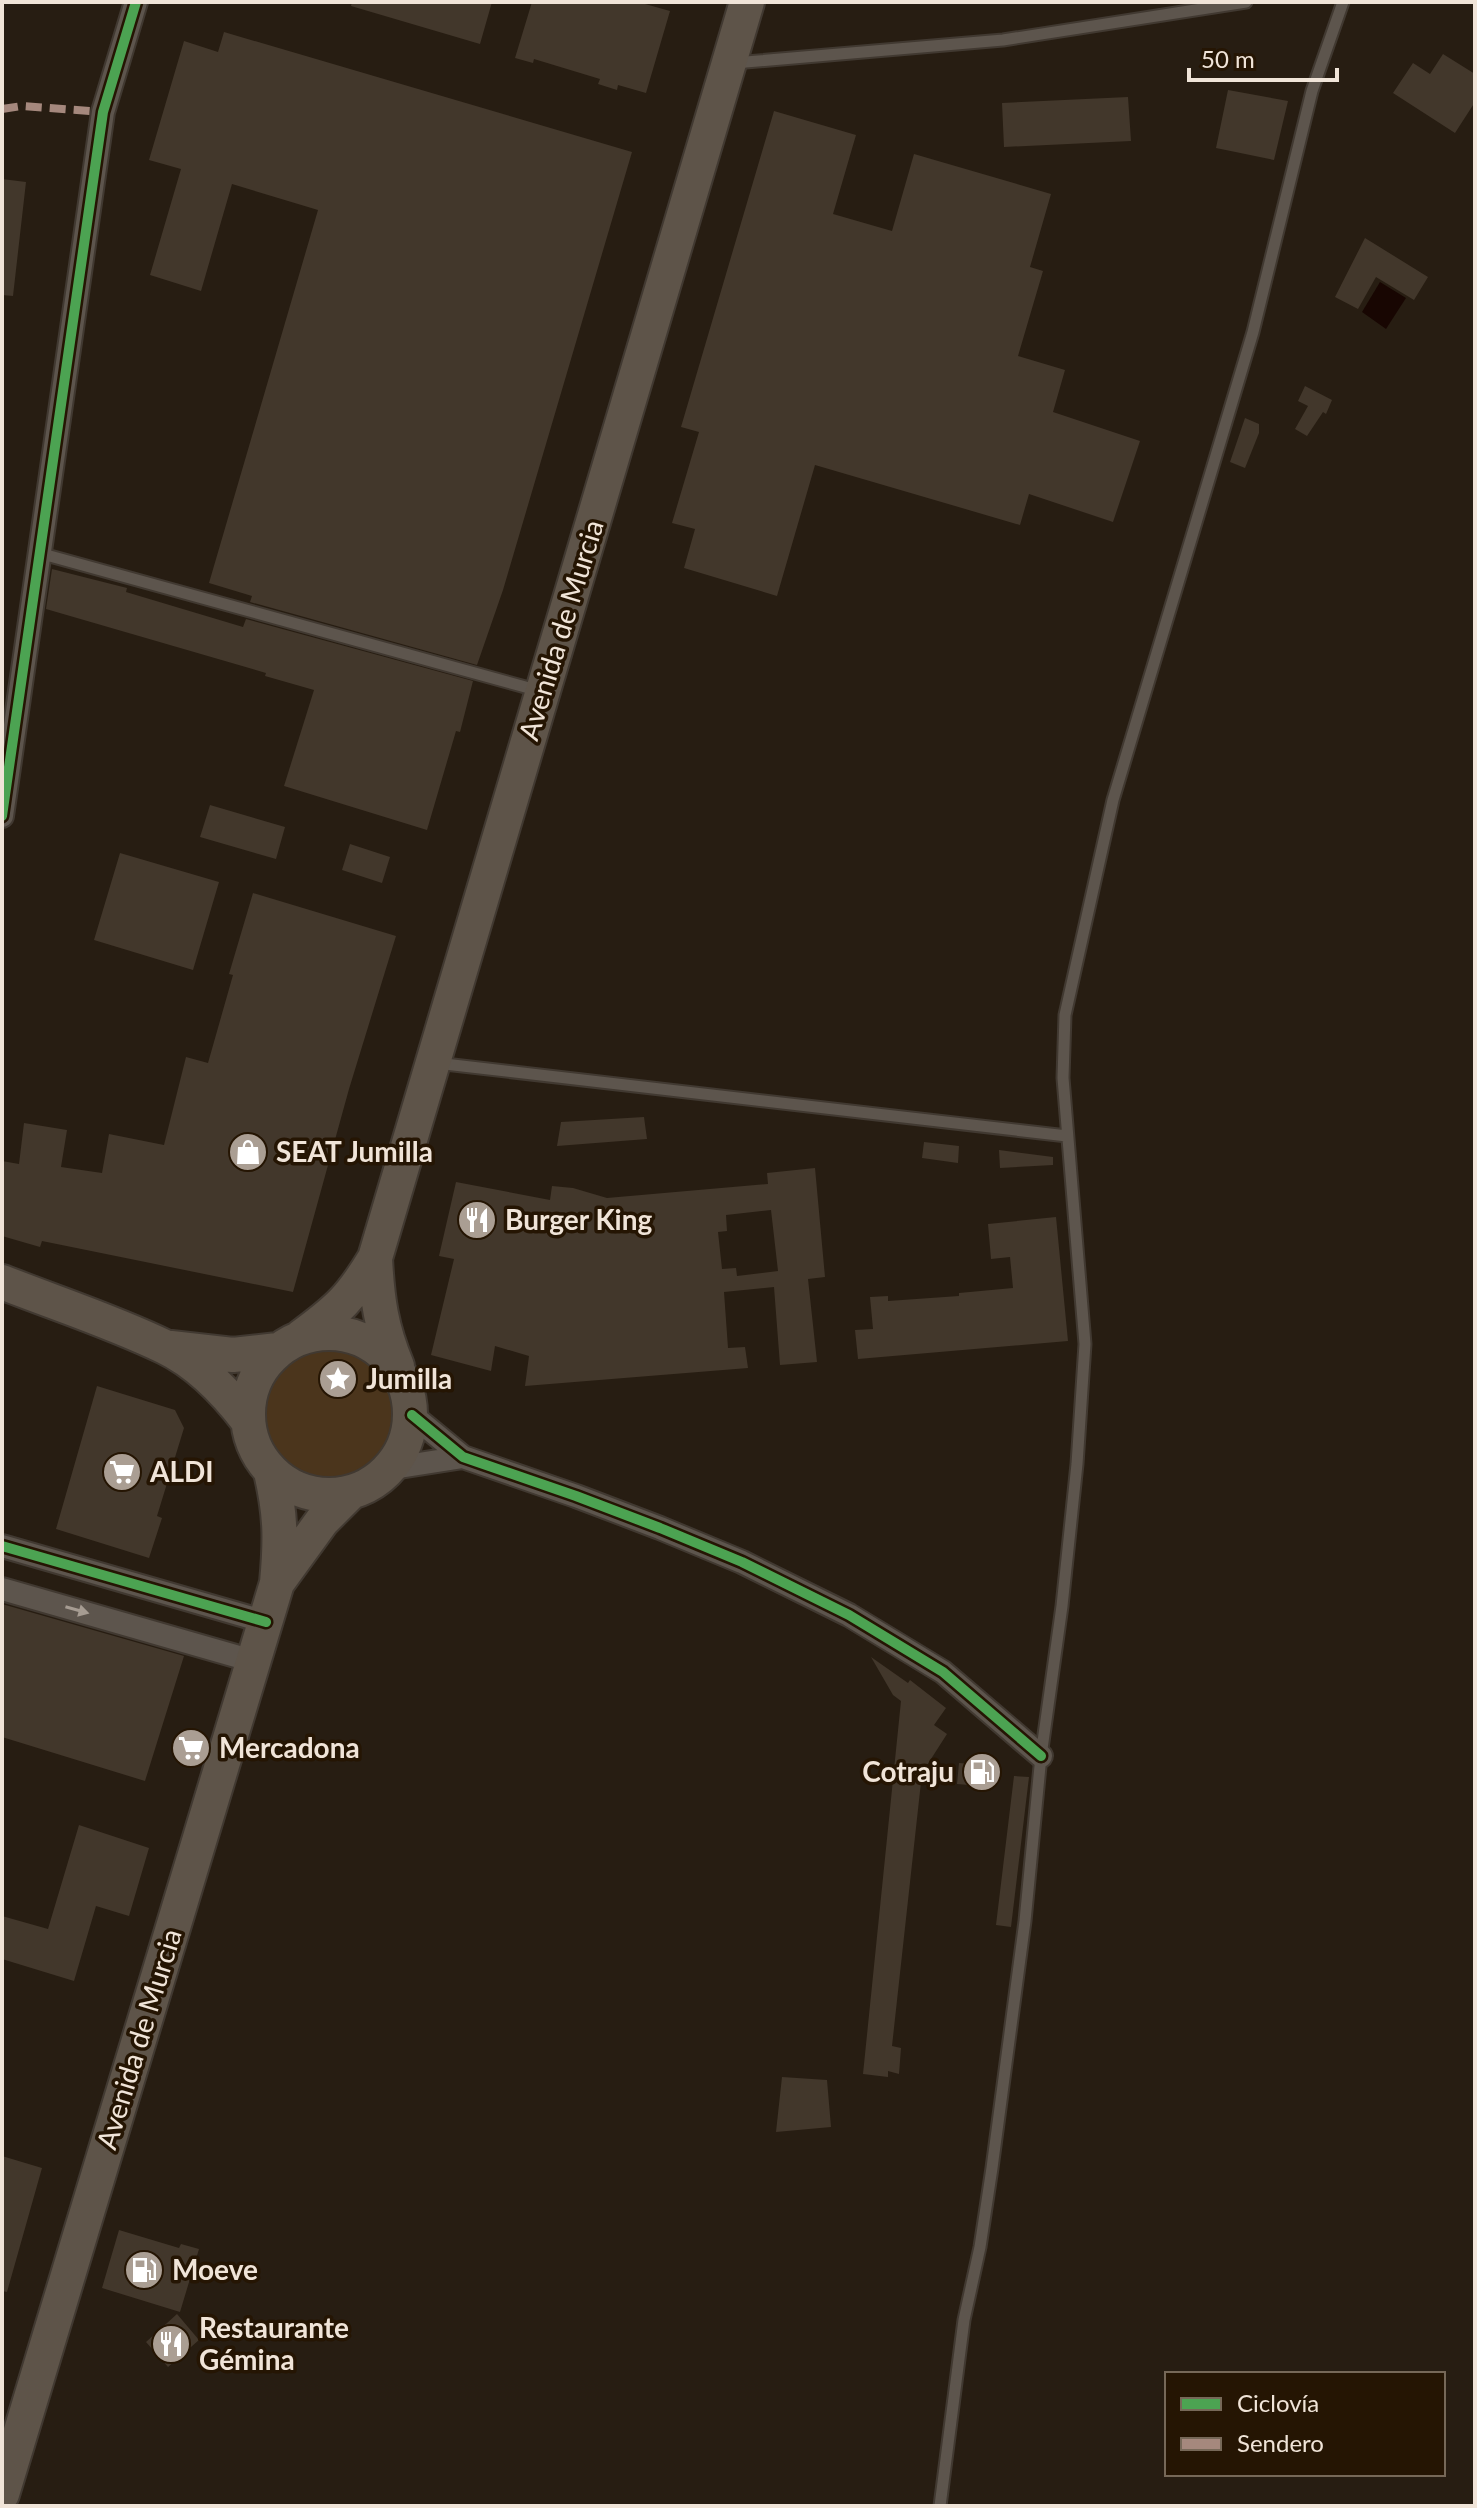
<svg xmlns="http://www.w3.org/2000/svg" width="1477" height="2508" font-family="Lato,sans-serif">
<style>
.green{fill:#4b351c}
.water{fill:#180602}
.building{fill:#42372b;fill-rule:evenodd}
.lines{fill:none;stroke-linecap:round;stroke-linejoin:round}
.service-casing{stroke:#413931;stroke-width:15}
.minor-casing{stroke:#413931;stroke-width:26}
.primary-casing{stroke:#413931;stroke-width:38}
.service{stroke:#5d554d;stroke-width:11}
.minor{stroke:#5d554d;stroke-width:22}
.primary{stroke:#5e5449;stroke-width:34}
.quiet{stroke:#a5887d;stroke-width:8;stroke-dasharray:16 8;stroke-linecap:butt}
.cycleway-casing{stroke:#251503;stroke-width:15}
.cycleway{stroke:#4ca352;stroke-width:10}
.oneway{fill:#a69c92}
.labels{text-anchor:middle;stroke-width:7;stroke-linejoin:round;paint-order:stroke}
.street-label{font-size:28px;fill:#f0e4d8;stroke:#251503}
.poi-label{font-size:28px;font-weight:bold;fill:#f0e4d8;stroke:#251503;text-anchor:start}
</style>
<rect width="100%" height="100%" fill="#271d12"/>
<!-- green -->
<path class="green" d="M263 1414a67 67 0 1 1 134 0a67 67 0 1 1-134 0Z"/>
<!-- water -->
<path class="water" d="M1380 282 1406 298 1386 329 1362 312Z"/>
<!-- building -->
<path class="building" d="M352 2H492L480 44 351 6Z
M532 2H638L670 11 646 93 618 85 617 90 598 84 600 79 534 59 533 63 515 58Z
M224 32 632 152 503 590 477 665 250 602 252 596 209 583 318 210 232 184 201 291 150 275 181 169 149 160 184 41 218 52Z
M1443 54 1475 74V102L1455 133 1393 93 1413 63 1430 74Z
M1228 90 1288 101 1274 160 1216 148Z
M1128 97 1131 141 1004 147 1002 103Z
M774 111 856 135 833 214 892 231 914 154 1051 194 1030 267 1043 271 1018 356 1065 370 1053 412 1140 441 1113 522 1029 494 1020 525 815 465 777 596 684 568 695 529 672 523 699 432 681 427Z
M2 179 26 182 13 296 2 295Z
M1365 238 1428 277 1414 300 1376 277 1358 309 1335 297Z
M1305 386 1332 400 1326 414 1323 412 1307 436 1295 429 1308 406 1298 401Z
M1245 418 1259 424V433L1245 468 1230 462Z
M52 569 127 588 126 592 243 627 246 619 473 681 460 732 456 731 427 830 284 786 314 690 265 676 266 673 46 609Z
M210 805 285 827 276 859 200 837Z
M350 844 390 857 382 883 342 870Z
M120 853 219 882 193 970 94 940Z
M253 893 396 936 349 1089 293 1292 42 1241 40 1247 2 1236V1161L19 1164 24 1123 67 1130 61 1167 102 1173 109 1134 164 1145 186 1057 208 1063 233 975 229 974Z
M644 1117 647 1139 557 1146 561 1122Z
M924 1142 959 1146 958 1163 922 1158Z
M999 1150 1053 1157V1165L1000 1168Z
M815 1168 825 1277 808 1279 817 1362 780 1365 774 1287 724 1292 728 1348 745 1347 748 1368 525 1386 529 1356 495 1346 491 1371 431 1355 454 1259 439 1256 456 1182 550 1200 552 1186 573 1188 607 1198 768 1184 767 1173ZM771 1210 778 1271 737 1276 736 1268 722 1269 718 1232 727 1231 726 1215Z
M1056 1217 1068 1341 858 1359 855 1330 873 1329 870 1297 888 1296V1301L959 1296V1293L1013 1288 1010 1257 991 1259 988 1224Z
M97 1386 175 1410 184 1428 157 1516 162 1518 149 1558 56 1529Z
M2 1604 184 1656 145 1781 2 1737Z
M871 1657 908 1683 910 1680 946 1708 934 1725 947 1734 922 1773 892 2046 901 2048 899 2074 888 2071V2077L863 2074 901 1701 893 1695Z
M959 1763 994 1766 993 1787 957 1784Z
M1014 1776 1029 1777 1011 1927 996 1925Z
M79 1825 149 1848 129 1916 96 1906 74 1981 2 1959V1916L48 1929Z
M782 2077 827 2080 831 2127 776 2132Z
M2 2156 42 2168 7 2292 2 2291Z
M119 2230 179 2248 181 2244 199 2249 180 2312 102 2288Z
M177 2314 199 2340 168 2367 146 2342Z"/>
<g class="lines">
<defs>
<path id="service" d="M734 63 1003 40 1246 2
M39 553 540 691
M436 1063 1067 1136
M940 2506 964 2320 980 2247 992 2168 1025 1921 1041 1756 1062 1606 1077 1464 1085 1344 1063 1078 1065 1015 1113 800 1253 332 1312 91 1343 2"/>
<path id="minor" d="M2 816 103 112 136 2
M412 1415 463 1457 576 1496 660 1528 742 1562 849 1615 943 1672 1041 1756
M393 1468 463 1457
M2 1546 266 1622
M2 1589 253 1661"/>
<path id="primary" d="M375 1258C377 1299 381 1328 397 1366
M2 1282C55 1303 114 1322 165 1347 198 1363 226 1392 248 1421
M248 1414a81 81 0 1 1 162 0a81 81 0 1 1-162 0Z
M301 1337C339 1309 351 1298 375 1258L747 2
M171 1348 233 1355 278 1350
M277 1583 322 1521 349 1494
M2 2494 277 1583C281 1540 281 1515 271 1472"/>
</defs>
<!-- service casing -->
<use href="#service" class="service-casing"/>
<!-- minor casing -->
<use href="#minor" class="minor-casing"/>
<!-- primary casing -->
<use href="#primary" class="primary-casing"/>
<!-- service -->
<use href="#service" class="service"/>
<!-- minor -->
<use href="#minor" class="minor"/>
<!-- primary -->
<use href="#primary" class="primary"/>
<!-- quiet -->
<path class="quiet" d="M2 109 22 106 103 112"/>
<defs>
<path id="cycleway" d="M2 816 103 112 136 2
M412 1415 463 1457 576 1496 660 1528 742 1562 849 1615 943 1672 1041 1756
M2 1546 266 1622"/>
</defs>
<!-- cycleway casing -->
<use href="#cycleway" class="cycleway-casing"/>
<!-- cycleway -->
<use href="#cycleway" class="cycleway"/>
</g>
<!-- one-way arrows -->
<defs><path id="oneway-solid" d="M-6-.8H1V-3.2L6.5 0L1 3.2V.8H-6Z" transform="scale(2)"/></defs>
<use class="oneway" href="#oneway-solid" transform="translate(77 1610) rotate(16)"/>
<!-- icons -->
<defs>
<symbol id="shop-disc" viewBox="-11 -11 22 22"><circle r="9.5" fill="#aa9e93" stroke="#251503"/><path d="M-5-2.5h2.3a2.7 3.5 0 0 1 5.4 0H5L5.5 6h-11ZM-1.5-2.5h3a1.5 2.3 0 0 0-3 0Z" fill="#fff"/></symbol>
<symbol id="restaurant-disc" viewBox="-11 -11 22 22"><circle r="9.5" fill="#aa9e93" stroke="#251503"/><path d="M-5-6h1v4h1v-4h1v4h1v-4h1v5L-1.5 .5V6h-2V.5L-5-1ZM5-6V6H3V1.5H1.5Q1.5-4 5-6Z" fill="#fff"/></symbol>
<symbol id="sight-disc" viewBox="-11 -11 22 22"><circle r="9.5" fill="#aa9e93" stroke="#251503"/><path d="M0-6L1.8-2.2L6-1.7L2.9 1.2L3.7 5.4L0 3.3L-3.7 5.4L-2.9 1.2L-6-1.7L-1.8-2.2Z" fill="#fff"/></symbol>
<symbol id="supermarket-disc" viewBox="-11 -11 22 22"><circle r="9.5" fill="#aa9e93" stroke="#251503"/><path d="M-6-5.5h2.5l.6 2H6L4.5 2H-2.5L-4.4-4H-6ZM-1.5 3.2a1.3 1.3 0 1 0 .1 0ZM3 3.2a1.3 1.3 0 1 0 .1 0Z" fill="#fff"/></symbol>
<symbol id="fuel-disc" viewBox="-11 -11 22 22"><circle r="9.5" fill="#aa9e93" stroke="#251503"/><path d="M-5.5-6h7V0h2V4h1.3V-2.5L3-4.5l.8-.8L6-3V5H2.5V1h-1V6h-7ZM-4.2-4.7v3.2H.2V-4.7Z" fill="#fff"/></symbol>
</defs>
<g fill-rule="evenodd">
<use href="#shop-disc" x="226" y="1130" width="44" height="44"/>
<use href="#restaurant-disc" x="455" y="1198" width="44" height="44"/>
<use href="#sight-disc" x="316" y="1357" width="44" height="44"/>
<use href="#supermarket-disc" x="100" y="1450" width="44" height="44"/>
<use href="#supermarket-disc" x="169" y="1726" width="44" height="44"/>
<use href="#fuel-disc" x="960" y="1750" width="44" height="44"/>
<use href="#fuel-disc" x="122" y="2248" width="44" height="44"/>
<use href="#restaurant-disc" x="149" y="2322" width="44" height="44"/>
</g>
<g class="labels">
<!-- street labels -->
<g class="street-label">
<text transform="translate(561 630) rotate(-73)" y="10">Avenida de Murcia</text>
<text transform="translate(139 2039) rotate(-73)" y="10">Avenida de Murcia</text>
</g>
<!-- poi labels -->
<g class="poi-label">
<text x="276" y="1162">SEAT Jumilla</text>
<text x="505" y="1230">Burger King</text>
<text x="366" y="1389">Jumilla</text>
<text x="150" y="1482">ALDI</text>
<text x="219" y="1758">Mercadona</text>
<text x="954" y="1782" text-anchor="end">Cotraju</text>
<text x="172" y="2280">Moeve</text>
<text x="199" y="2338">Restaurante<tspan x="199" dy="32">Gémina</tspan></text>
</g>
</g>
<!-- border -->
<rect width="1477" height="2508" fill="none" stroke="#f0e4d8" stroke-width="8"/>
<!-- legend -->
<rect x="1165" y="2372" width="280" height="104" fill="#251503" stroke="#766858" stroke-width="2"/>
<rect x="1181" y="2398" width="40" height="12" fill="#4ca352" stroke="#766858" stroke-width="2"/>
<text x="1237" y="2412" font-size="24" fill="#f0e4d8">Ciclovía</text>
<rect x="1181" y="2438" width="40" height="12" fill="#a5887d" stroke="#766858" stroke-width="2"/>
<text x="1237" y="2452" font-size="24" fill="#f0e4d8">Sendero</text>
<!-- scale -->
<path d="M1189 68v12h148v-12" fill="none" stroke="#f0e4d8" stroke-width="4"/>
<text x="1201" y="68" font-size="24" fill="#f0e4d8" stroke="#251503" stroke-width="6" paint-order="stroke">50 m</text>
</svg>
